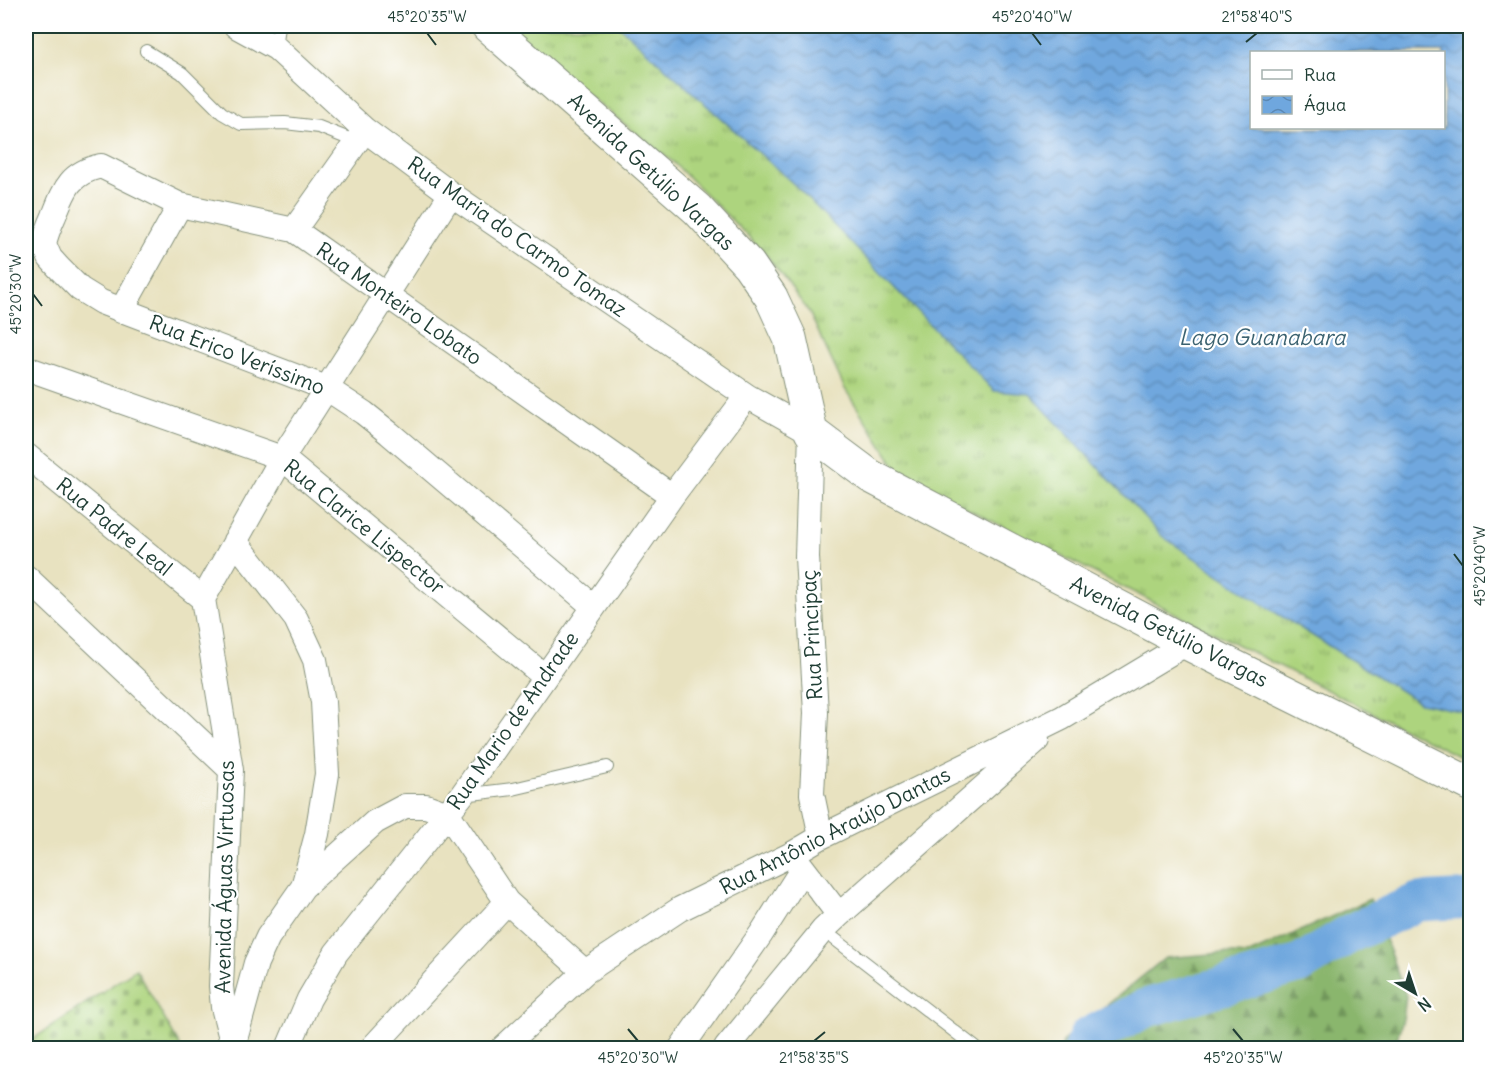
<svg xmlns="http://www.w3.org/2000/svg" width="1496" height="1074" font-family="Delius,sans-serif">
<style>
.grass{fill:url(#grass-tufts);stroke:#668859;stroke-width:1.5;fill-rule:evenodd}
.forest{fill:url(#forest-firs);stroke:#547a50;stroke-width:1.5}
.cemetery{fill:url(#cemetery-stones);stroke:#668859;stroke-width:1.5}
.water{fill:url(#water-waves);stroke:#477289;stroke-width:1.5;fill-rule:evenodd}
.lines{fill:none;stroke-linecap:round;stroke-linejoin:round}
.river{stroke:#6fa7de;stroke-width:39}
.lane-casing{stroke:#84907a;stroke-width:14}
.street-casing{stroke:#84907a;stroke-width:26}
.secondary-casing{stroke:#84907a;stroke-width:35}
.lane{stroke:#fff;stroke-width:12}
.street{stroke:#fff;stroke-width:24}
.secondary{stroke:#fff;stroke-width:33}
.ticks{fill:none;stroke:#1f3d34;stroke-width:2}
.labels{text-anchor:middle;stroke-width:4.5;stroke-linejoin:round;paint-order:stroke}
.street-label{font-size:21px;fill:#1f3d34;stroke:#fff}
.water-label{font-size:22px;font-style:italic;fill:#3b6270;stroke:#fff}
.neatline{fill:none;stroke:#1f3d34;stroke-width:2}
.ticks-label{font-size:15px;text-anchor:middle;fill:#1f3d34}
</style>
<defs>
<pattern id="grass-tufts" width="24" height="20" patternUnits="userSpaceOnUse" patternTransform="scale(1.5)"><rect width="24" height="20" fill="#add47e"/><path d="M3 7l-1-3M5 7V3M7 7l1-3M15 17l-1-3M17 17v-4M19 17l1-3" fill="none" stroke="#8cad68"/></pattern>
<pattern id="forest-firs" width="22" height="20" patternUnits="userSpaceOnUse" patternTransform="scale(1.5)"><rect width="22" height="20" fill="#8ab66d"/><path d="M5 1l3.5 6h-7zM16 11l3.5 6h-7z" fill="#70955a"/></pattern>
<pattern id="cemetery-stones" width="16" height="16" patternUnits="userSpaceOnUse" patternTransform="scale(1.5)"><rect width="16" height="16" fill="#add47e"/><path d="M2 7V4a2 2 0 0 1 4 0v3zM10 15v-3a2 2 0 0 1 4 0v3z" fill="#8cad68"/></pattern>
<pattern id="water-waves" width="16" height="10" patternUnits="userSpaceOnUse" patternTransform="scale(1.5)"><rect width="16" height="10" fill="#6fa7de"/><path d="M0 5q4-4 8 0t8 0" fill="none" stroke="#5b89b5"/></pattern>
</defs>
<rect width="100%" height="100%" fill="#fff"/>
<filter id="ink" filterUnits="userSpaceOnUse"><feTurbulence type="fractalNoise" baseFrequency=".0167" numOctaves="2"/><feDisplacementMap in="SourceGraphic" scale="12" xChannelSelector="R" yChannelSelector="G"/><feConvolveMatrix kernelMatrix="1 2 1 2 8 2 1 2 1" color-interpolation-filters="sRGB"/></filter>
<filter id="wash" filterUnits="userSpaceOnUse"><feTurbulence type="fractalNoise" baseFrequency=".008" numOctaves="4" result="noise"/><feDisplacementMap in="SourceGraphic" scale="24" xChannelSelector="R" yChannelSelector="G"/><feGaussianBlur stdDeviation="1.35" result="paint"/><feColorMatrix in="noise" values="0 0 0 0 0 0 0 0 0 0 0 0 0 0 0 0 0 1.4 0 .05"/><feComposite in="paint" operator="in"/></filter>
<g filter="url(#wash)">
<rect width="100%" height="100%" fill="#e8e2c0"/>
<!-- grass -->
<path class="grass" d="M500 26H1470V762L901 475 845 389 809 312 765 253 673 162ZM1252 52H1444V128H1252Z"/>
<!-- forest -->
<path class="forest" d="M1370 899 1406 996 1403 1019 1394 1048H1062L1063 1041 1165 958 1224 953 1247 955Z"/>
<!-- cemetery -->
<path class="cemetery" d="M136 969 181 1048H26V1044Z"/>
<!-- water -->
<path class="water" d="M619 26H1470V713L1420 703 1273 611 1162 536 1030 394 994 391 798 188ZM1252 52H1444V128H1252Z"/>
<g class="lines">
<!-- river -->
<path class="river" d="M1083 1048 1088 1037 1146 1008 1300 964 1351 933 1418 902 1470 899"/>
</g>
</g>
<g filter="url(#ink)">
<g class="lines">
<defs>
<path id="lane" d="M276 48 279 26
M146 51 182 73 222 113 241 124 285 123 319 127 357 142
M463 795 513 789 607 767
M823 930 976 1048"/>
<path id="street" d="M236 26 276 48 365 130 451 194 747 396 811 432 807 557 816 713 812 794 821 837
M294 230 365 130
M121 311 180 205
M26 368 282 458 544 676
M26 455 203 599
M235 541 296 619 315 660 323 702 327 774 317 834 303 887
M26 577 231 770
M203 599 282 458 451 194
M203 599 231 770 221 986 223 1007 233 1046
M594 607 389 433 364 413 326 388 101 302 80 289 59 268 50 258 44 244C46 234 50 225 54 216 65 188 70 173 101 166L180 205 294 230 672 496
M793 855 839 915
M233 1047 256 963 268 937 303 887 375 822 405 806H426L448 814 507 902 585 972
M288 1048 309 999 336 953 462 795 672 496 747 396
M372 1048 507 902
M503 1048 585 972 680 909 792 854 821 837 1062 718 1187 643
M681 1048 761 934 803 868
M726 1048 823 930 839 915 1037 740"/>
<path id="secondary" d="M488 26 697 209 749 265 771 297 790 338 811 432 870 476 1187 643 1470 784"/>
</defs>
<!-- lane casing -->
<use href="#lane" class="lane-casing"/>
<!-- street casing -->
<use href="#street" class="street-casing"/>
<!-- secondary casing -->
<use href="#secondary" class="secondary-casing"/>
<!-- lane -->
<use href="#lane" class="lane"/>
<!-- street -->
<use href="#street" class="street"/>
<!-- secondary -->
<use href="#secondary" class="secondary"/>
</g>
</g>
<!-- ticks -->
<path class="ticks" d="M427 33 436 45M1032 33 1041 45M1246 42 1257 33M33 294 42 306M1454 554 1463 566M628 1029 638 1041M1233 1029 1243 1041M814 1041 825 1032"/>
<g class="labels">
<!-- street labels -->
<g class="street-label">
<text transform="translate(651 172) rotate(43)" y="7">Avenida Getúlio Vargas</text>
<text transform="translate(517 237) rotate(35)" y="7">Rua Maria do Carmo Tomaz</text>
<text transform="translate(399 304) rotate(35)" y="7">Rua Monteiro Lobato</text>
<text transform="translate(237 355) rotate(21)" y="7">Rua Erico Veríssimo</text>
<text transform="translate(114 527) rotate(39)" y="7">Rua Padre Leal</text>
<text transform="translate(364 527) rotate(39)" y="7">Rua Clarice Lispector</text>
<text transform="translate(1169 632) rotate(27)" y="7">Avenida Getúlio Vargas</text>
<text transform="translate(812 635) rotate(-93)" y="7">Rua Principaç</text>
<text transform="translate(513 721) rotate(-55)" y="7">Rua Mario de Andrade</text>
<text transform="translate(835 831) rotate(-27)" y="7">Rua Antônio Araújo Dantas</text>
<text transform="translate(225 877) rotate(-89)" y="7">Avenida Águas Virtuosas</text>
</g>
<!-- water labels -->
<g class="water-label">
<text x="1262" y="345">Lago Guanabara</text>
</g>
</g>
<!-- margin -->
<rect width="1496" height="1074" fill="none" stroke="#fff" stroke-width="66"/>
<!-- legend -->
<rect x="1250" y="51" width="195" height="78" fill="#ffffff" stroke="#a5b1ae" stroke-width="1.5"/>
<rect x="1262" y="70" width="30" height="9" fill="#ffffff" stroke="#a5b1ae" stroke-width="1.5"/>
<text x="1304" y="81" font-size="18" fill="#1f3d34">Rua</text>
<rect x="1262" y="96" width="30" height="18" fill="url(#water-waves)" stroke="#a5b1ae" stroke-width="1.5"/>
<text x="1304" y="111" font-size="18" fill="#1f3d34">Água</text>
<!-- north arrow -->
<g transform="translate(1415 993) rotate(141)" stroke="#ffffff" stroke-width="4.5" paint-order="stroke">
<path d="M0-4.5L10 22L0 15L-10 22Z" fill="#1f3d34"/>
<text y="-9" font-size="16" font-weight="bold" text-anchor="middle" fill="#1f3d34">N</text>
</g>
<rect x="33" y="33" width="1430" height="1008" class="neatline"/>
<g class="ticks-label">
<text x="427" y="22">45°20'35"W</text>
<text x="1032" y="22">45°20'40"W</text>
<text x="1257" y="22">21°58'40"S</text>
<text transform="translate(16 294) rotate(-90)" y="5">45°20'30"W</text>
<text transform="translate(1480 566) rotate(-90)" y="5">45°20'40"W</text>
<text x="638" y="1063">45°20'30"W</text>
<text x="814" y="1063">21°58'35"S</text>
<text x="1243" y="1063">45°20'35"W</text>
</g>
</svg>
